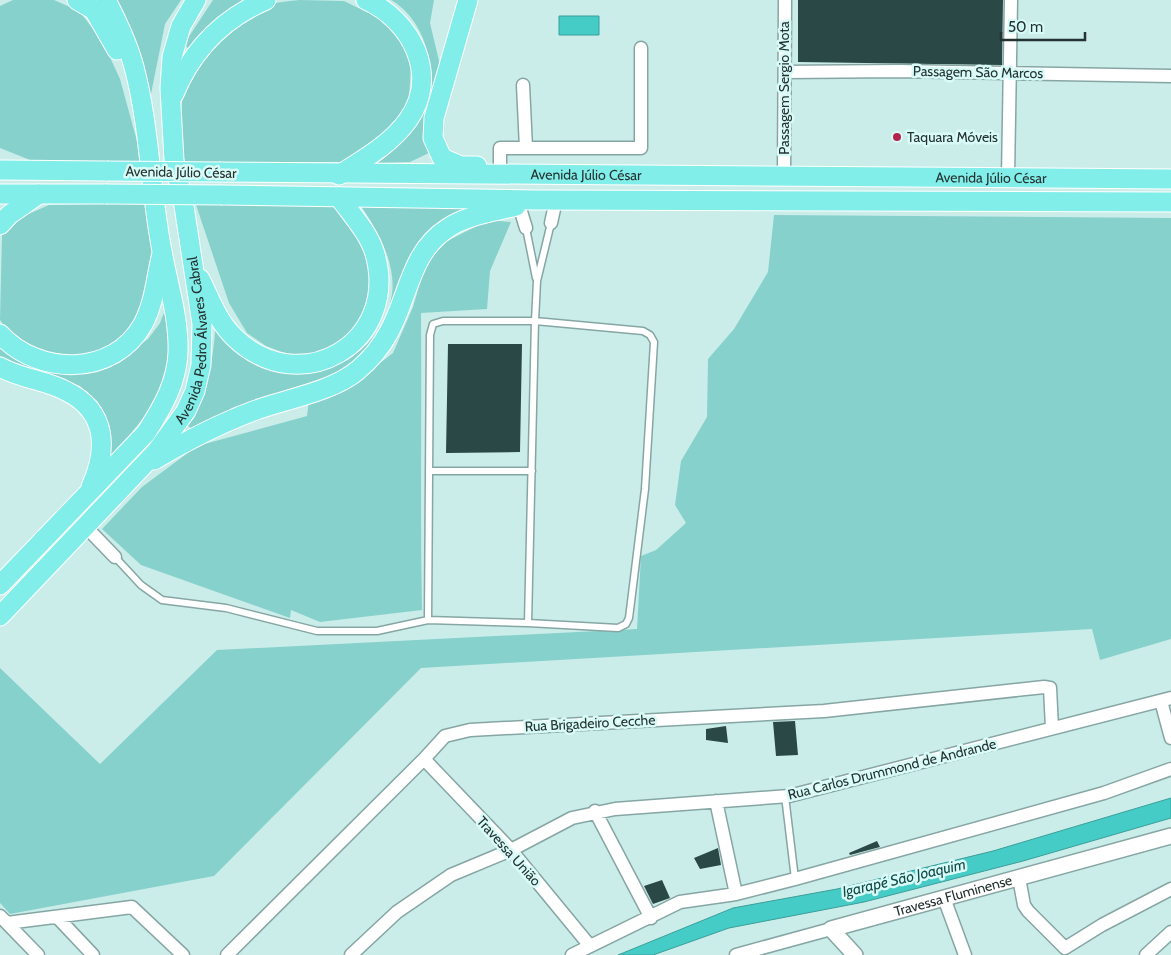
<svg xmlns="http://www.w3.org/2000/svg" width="1171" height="955" font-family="Cabin,sans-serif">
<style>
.green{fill:#87d1cd}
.water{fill:#45ccc6;stroke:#3b9e99}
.building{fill:#2a4846}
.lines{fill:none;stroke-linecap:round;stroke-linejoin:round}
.service-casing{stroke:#86a6a4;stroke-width:9}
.minor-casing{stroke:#86a6a4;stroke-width:15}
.tertiary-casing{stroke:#86a6a4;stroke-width:18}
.primary-casing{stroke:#fff;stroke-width:21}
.service{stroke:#fff;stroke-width:6}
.minor{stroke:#fff;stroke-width:12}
.tertiary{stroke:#fff;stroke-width:15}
.primary{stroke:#82eee9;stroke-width:19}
.primary-bridge-casing{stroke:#fff;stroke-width:21;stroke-linecap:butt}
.primary-bridge{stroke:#82eee9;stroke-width:19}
.poi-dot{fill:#b4234c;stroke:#d8fbf8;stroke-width:2}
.labels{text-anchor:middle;stroke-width:5;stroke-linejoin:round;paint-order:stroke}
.street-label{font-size:14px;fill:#243231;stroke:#d8fbf8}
.poi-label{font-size:14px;fill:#243231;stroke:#d8fbf8;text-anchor:start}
.water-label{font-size:15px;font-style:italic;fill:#114b49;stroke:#d8fbf8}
</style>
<rect width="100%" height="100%" fill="#cbedea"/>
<!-- green -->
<path class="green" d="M13 0H54L79 11 102 40 120 79 143 163 30 160 0 148V6Z
M115 0H181L165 24 150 99Z
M213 0H245C222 13 205 29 190 50L184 44Z
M299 0 344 1 377 17 397 33 411 64 409 100 399 118 374 145 343 162H183C182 145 179 126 181 109 186 67 231 19 269 5 278 2 290 1 299 0Z
M391 0H434L430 23 440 65 431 152 410 162 378 163C393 149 410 136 420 119 443 82 428 21 391 0Z
M195 202 338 205 371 262 373 297 360 328 339 344 313 357 290 355 266 346 247 333 229 303Z
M149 203 154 261 147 304 131 328 107 348 73 358 45 352 15 341 0 320 2 235 24 216 49 205Z
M483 204 452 215 367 353 333 375 234 407 193 430 187 425C210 387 212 366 216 322 231 334 258 361 273 368 277 370 283 370 288 371 336 380 385 343 392 294 396 263 378 231 361 206Z
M774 215 1171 218V639L1100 660 1092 629 421 668 214 876 10 914 0 903V668L100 764 217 650 637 629 641 556 656 550 686 523 675 505 681 461 707 417 708 359 734 329 768 272Z
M489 220 511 222 490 271 487 309 421 313C422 412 420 511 422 610L320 622 291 610 290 618 141 565 102 529 142 487 197 446 307 416 309 400 350 386 393 353 413 307 425 266 445 242Z
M169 299V358L154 405 108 461 110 426 98 402 80 386 35 372 0 356V346L15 358 50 372H88L113 365 148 339 160 323Z"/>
<!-- water -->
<path class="water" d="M559 16H599V35H559Z
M1171 798V818L1023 861 864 902 729 928 653 955H618L733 908 837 889 993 851Z"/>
<!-- building -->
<path class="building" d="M798 0H1003L1002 65 798 62Z
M448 344H522L520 452 446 453Z
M795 721 798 755 776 756 773 722Z
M726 726 728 743 706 740V729Z
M877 841 880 847 850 855 849 853Z
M718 848 721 865 700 869 694 858Z
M662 880 670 898 653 904 644 886Z"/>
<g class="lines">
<defs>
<path id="service" d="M526 228 536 278
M429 471H532
M115 557 141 585 162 600 226 608 317 631H377L428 620 430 335 433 324 443 321H535L643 331 650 335 654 342 645 489 629 618 626 624 618 628 528 623 535 321 537 281 551 223
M428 620 528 623
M785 796 795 879"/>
<path id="minor" d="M785 72 900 71 1171 76
M526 148H641V48
M500 168V148H526L523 85
M784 176 785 0
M1008 177 1011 0
M519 205 526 228
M551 223 556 200
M85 526 115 557
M1161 701 1171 738
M424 759 511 850 590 946
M716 801 736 894
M595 811 651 918
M1019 878 1024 905 1028 911 1065 948 1102 925 1171 889
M944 898 965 955
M0 916 38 955
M58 918 93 955
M7 923 132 907 183 955
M227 955 424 759 445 736 470 730 824 711 1044 687 1050 688 1052 728
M351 955 397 912 451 875 511 850 572 818 615 809 789 796 1171 698
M572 955 680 902 736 894 795 879 1104 793 1171 769
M736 955 831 929
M1146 955 1171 932"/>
<g id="tertiary">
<path id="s1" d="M855 955 831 929 1171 836"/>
</g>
<g id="primary">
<path d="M77 0 94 10 117 50"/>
<path d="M468 0 434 118 433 138 442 158 461 166H477"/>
<path d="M174 94C192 50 222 19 266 0"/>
<path d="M0 170 107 171"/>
<path id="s2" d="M221 172 1171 179"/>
<path d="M339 175C364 159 391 144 408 120 440 75 411 20 366 0"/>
<path d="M0 194H106"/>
<path d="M223 195 536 200 1171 202"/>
<path d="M0 225 9 215 39 194"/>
<path d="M200 279C210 299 218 322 234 337 299 401 400 344 375 254 369 233 351 214 339 197"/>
<path d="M0 334C38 376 114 377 143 324 154 304 156 279 161 257"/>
<path d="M0 367C22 379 45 380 66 391 107 411 108 449 91 487"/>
<path d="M154 460C186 441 221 423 256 410 287 399 334 391 358 370 370 360 382 345 389 332 409 296 410 252 448 228 467 215 494 212 516 206"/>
<path d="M0 585 146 433C162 408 177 383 178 352 179 317 168 285 162 251 150 190 150 127 134 67 128 44 117 21 106 0"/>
<path id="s3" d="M0 616 156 452 186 411 195 391 201 365 202 324 184 206 174 160 170 88 172 57 181 26 196 0"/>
</g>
</defs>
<!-- service casing -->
<use href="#service" class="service-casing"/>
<!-- minor casing -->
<use href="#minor" class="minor-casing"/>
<!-- tertiary casing -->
<use href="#tertiary" class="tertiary-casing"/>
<!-- primary casing -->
<use href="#primary" class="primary-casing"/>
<!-- service -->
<use href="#service" class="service"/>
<!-- minor -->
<use href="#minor" class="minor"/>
<!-- tertiary -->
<use href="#tertiary" class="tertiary"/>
<!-- primary -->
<use href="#primary" class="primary"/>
<defs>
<path id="primary-bridge" d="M107 171 221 172
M106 194 223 195"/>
</defs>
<!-- primary-bridge casing -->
<use href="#primary-bridge" class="primary-bridge-casing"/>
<!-- primary-bridge -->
<use href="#primary-bridge" class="primary-bridge"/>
</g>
<!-- markers -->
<circle class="poi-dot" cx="897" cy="137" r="5"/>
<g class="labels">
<!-- street labels -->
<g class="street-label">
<text transform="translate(978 72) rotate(1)" y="5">Passagem São Marcos</text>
<text transform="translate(784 88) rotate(-90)" y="5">Passagem Sergio Mota</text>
<text transform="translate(181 172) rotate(1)" y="5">Avenida Júlio César</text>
<text dy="5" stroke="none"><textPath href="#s2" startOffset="365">Avenida Júlio César</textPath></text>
<text dy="5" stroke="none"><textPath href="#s2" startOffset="770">Avenida Júlio César</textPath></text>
<text dy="5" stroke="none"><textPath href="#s3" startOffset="349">Avenida Pedro Álvares Cabral</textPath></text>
<text transform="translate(590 723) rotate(-3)" y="5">Rua Brigadeiro Cecche</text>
<text transform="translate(892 769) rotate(-14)" y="5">Rua Carlos Drummond de Andrande</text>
<text transform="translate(509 851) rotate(48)" y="5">Travessa União</text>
<text dy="5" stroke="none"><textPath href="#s1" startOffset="162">Travessa Fluminense</textPath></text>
</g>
<!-- poi labels -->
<g class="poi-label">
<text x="907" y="142">Taquara Móveis</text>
</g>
<!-- water labels -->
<g class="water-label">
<text transform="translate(904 878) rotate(-13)" y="5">Igarapé São Joaquim</text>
</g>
</g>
<!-- scale -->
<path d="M1001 32v8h84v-8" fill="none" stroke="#243231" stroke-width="2.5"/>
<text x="1008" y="32" font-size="15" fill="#243231" stroke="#d8fbf8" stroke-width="4" paint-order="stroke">50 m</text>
</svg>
